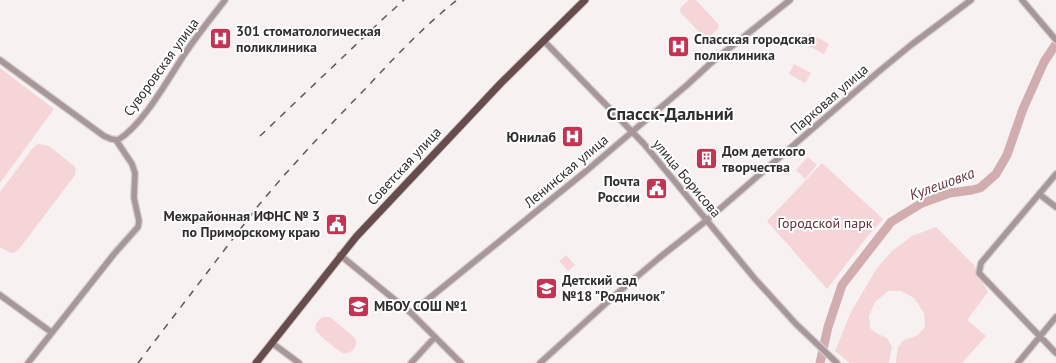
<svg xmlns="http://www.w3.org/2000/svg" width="1056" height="363" font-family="'PT Sans',sans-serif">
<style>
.green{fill:#f5d5d7}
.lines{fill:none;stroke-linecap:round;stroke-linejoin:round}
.river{stroke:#d2adb0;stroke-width:9}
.minor-casing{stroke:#d4cecf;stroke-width:8}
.major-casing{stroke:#d4cecf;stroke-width:9}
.minor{stroke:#a79798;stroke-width:5.5}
.major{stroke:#674c4e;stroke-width:7}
.rail{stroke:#5d5959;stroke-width:1.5;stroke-dasharray:7 7;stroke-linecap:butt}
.labels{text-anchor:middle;stroke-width:4;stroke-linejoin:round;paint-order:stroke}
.poi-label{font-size:14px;font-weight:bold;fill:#302d2d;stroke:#fff;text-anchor:start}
.street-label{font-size:14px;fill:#302d2d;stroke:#fff}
.park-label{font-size:14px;fill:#633036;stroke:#fff}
.water-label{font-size:15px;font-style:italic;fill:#68353b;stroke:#fff}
.district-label{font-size:18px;font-weight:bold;fill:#302d2d;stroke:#fff}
</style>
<rect width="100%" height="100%" fill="#f8f1f2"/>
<!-- green -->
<path class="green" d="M689 0H696L719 25 718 29 709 37H704L680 12 681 7Z
M809 33 829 44 824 54 804 43Z
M794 64 811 73 805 83 789 74Z
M0 68 54 109 0 183Z
M40 144 49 146 74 166 76 170 75 175 20 248 14 253 9 252 0 247V192L32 149 36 145Z
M808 157 817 165 805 179 796 170Z
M822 163 883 219 867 237 827 289 767 221Z
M936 227 974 265 988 292 967 320 986 336 962 363H896V359L898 347 904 340 918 335 925 327 924 313 914 298 901 291H888L875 302 869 316 870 328 878 334 887 338 892 347 889 363H850L835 351 851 312 877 268 892 251 912 236Z
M566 255 575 265 568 271 559 261Z
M324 317H330L355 338C357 342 356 346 353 350 350 352 348 354 344 353 338 352 321 336 316 331 314 324 318 319 324 317Z"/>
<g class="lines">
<!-- river -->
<path class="river" d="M820 363 828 327 842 285 891 222 922 203 950 193 972 190 980 188 996 174 1007 155 1023 109 1044 62 1056 44"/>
<defs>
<path id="minor" d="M1022 0 1056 40
M544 41 644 144 755 279 796 324 837 363
M0 60 104 136 111 139 118 140C144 124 169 77 186 52 198 34 212 17 225 0
M1056 174 981 263 979 273 1056 353
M1039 194 1056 207
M340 255 411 313 461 363
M0 295 51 332
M411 313 585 172 687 85 712 62 790 0
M272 343 299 363
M28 363 114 254 138 227 139 221 134 198 135 173 132 164 116 140
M411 363 435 337
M540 363 614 296 659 258 707 220 877 73 911 45 971 0
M1018 363 1056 317"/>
<path id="major" d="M256 363 356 237 501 83 585 0"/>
</defs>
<!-- minor casing -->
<use href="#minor" class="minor-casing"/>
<!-- major casing -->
<use href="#major" class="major-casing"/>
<!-- minor -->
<use href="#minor" class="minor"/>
<!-- major -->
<use href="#major" class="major"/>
<!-- rail -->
<path class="rail" d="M260 136 385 17 404 0
M138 363 258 206C292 165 329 126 367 87 395 57 424 26 457 0"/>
</g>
<!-- icons -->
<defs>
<symbol id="hospital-square" viewBox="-11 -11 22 22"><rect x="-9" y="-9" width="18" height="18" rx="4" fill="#c33352" stroke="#fff"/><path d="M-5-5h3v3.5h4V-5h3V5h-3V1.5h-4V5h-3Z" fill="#fff"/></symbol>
<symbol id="building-square" viewBox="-11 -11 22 22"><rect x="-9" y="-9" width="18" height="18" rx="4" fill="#c33352" stroke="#fff"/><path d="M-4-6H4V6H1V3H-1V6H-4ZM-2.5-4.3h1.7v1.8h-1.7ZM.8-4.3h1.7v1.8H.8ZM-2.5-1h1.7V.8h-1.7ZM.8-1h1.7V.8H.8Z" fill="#fff"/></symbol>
<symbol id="civic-square" viewBox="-11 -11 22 22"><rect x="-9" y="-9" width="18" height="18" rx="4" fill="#c33352" stroke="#fff"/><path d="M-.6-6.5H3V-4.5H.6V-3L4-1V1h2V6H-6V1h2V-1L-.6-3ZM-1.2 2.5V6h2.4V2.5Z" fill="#fff"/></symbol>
<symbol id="school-square" viewBox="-11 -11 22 22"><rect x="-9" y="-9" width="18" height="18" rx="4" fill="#c33352" stroke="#fff"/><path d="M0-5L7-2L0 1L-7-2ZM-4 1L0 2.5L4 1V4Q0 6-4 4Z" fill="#fff"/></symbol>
</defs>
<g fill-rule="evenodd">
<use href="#hospital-square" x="208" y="26" width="25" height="25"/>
<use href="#hospital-square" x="666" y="34" width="25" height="25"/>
<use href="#hospital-square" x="560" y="124" width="25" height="25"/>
<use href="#building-square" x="694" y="146" width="25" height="25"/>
<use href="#civic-square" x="644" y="176" width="25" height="25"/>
<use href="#civic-square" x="324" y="212" width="25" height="25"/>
<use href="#school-square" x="534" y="276" width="25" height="25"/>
<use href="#school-square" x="346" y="294" width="25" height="25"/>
</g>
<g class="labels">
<!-- poi labels -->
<g class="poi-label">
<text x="236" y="36">301 стоматологическая<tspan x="236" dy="16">поликлиника</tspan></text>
<text x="694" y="44">Спасская городская<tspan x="694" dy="16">поликлиника</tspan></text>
<text x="556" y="142" text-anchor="end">Юнилаб</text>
<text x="722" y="156">Дом детского<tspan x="722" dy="16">творчества</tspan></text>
<text x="640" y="186" text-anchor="end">Почта<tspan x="640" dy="16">России</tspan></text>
<text x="320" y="221" text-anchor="end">Межрайонная ИФНС № 3<tspan x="320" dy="16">по Приморскому краю</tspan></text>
<text x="562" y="285">Детский сад<tspan x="562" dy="16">№18 "Родничок"</tspan></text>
<text x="374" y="311">МБОУ СОШ №1</text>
</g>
<!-- street labels -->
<g class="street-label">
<text transform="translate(161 67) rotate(-54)" y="5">Суворовская улица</text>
<text transform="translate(829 99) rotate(-41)" y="5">Парковая улица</text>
<text transform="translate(404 166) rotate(-47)" y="5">Советская улица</text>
<text transform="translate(566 171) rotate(-40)" y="5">Ленинская улица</text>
<text transform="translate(687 178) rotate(50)" y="5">улица Борисова</text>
</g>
<!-- park labels -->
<g class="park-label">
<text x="825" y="228">Городской парк</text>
</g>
<!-- water labels -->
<g class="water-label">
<text transform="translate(942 184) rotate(-20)" y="5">Кулешовка</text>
</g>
<!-- district labels -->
<g class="district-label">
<text x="670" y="120">Спасск-Дальний</text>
</g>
</g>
</svg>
